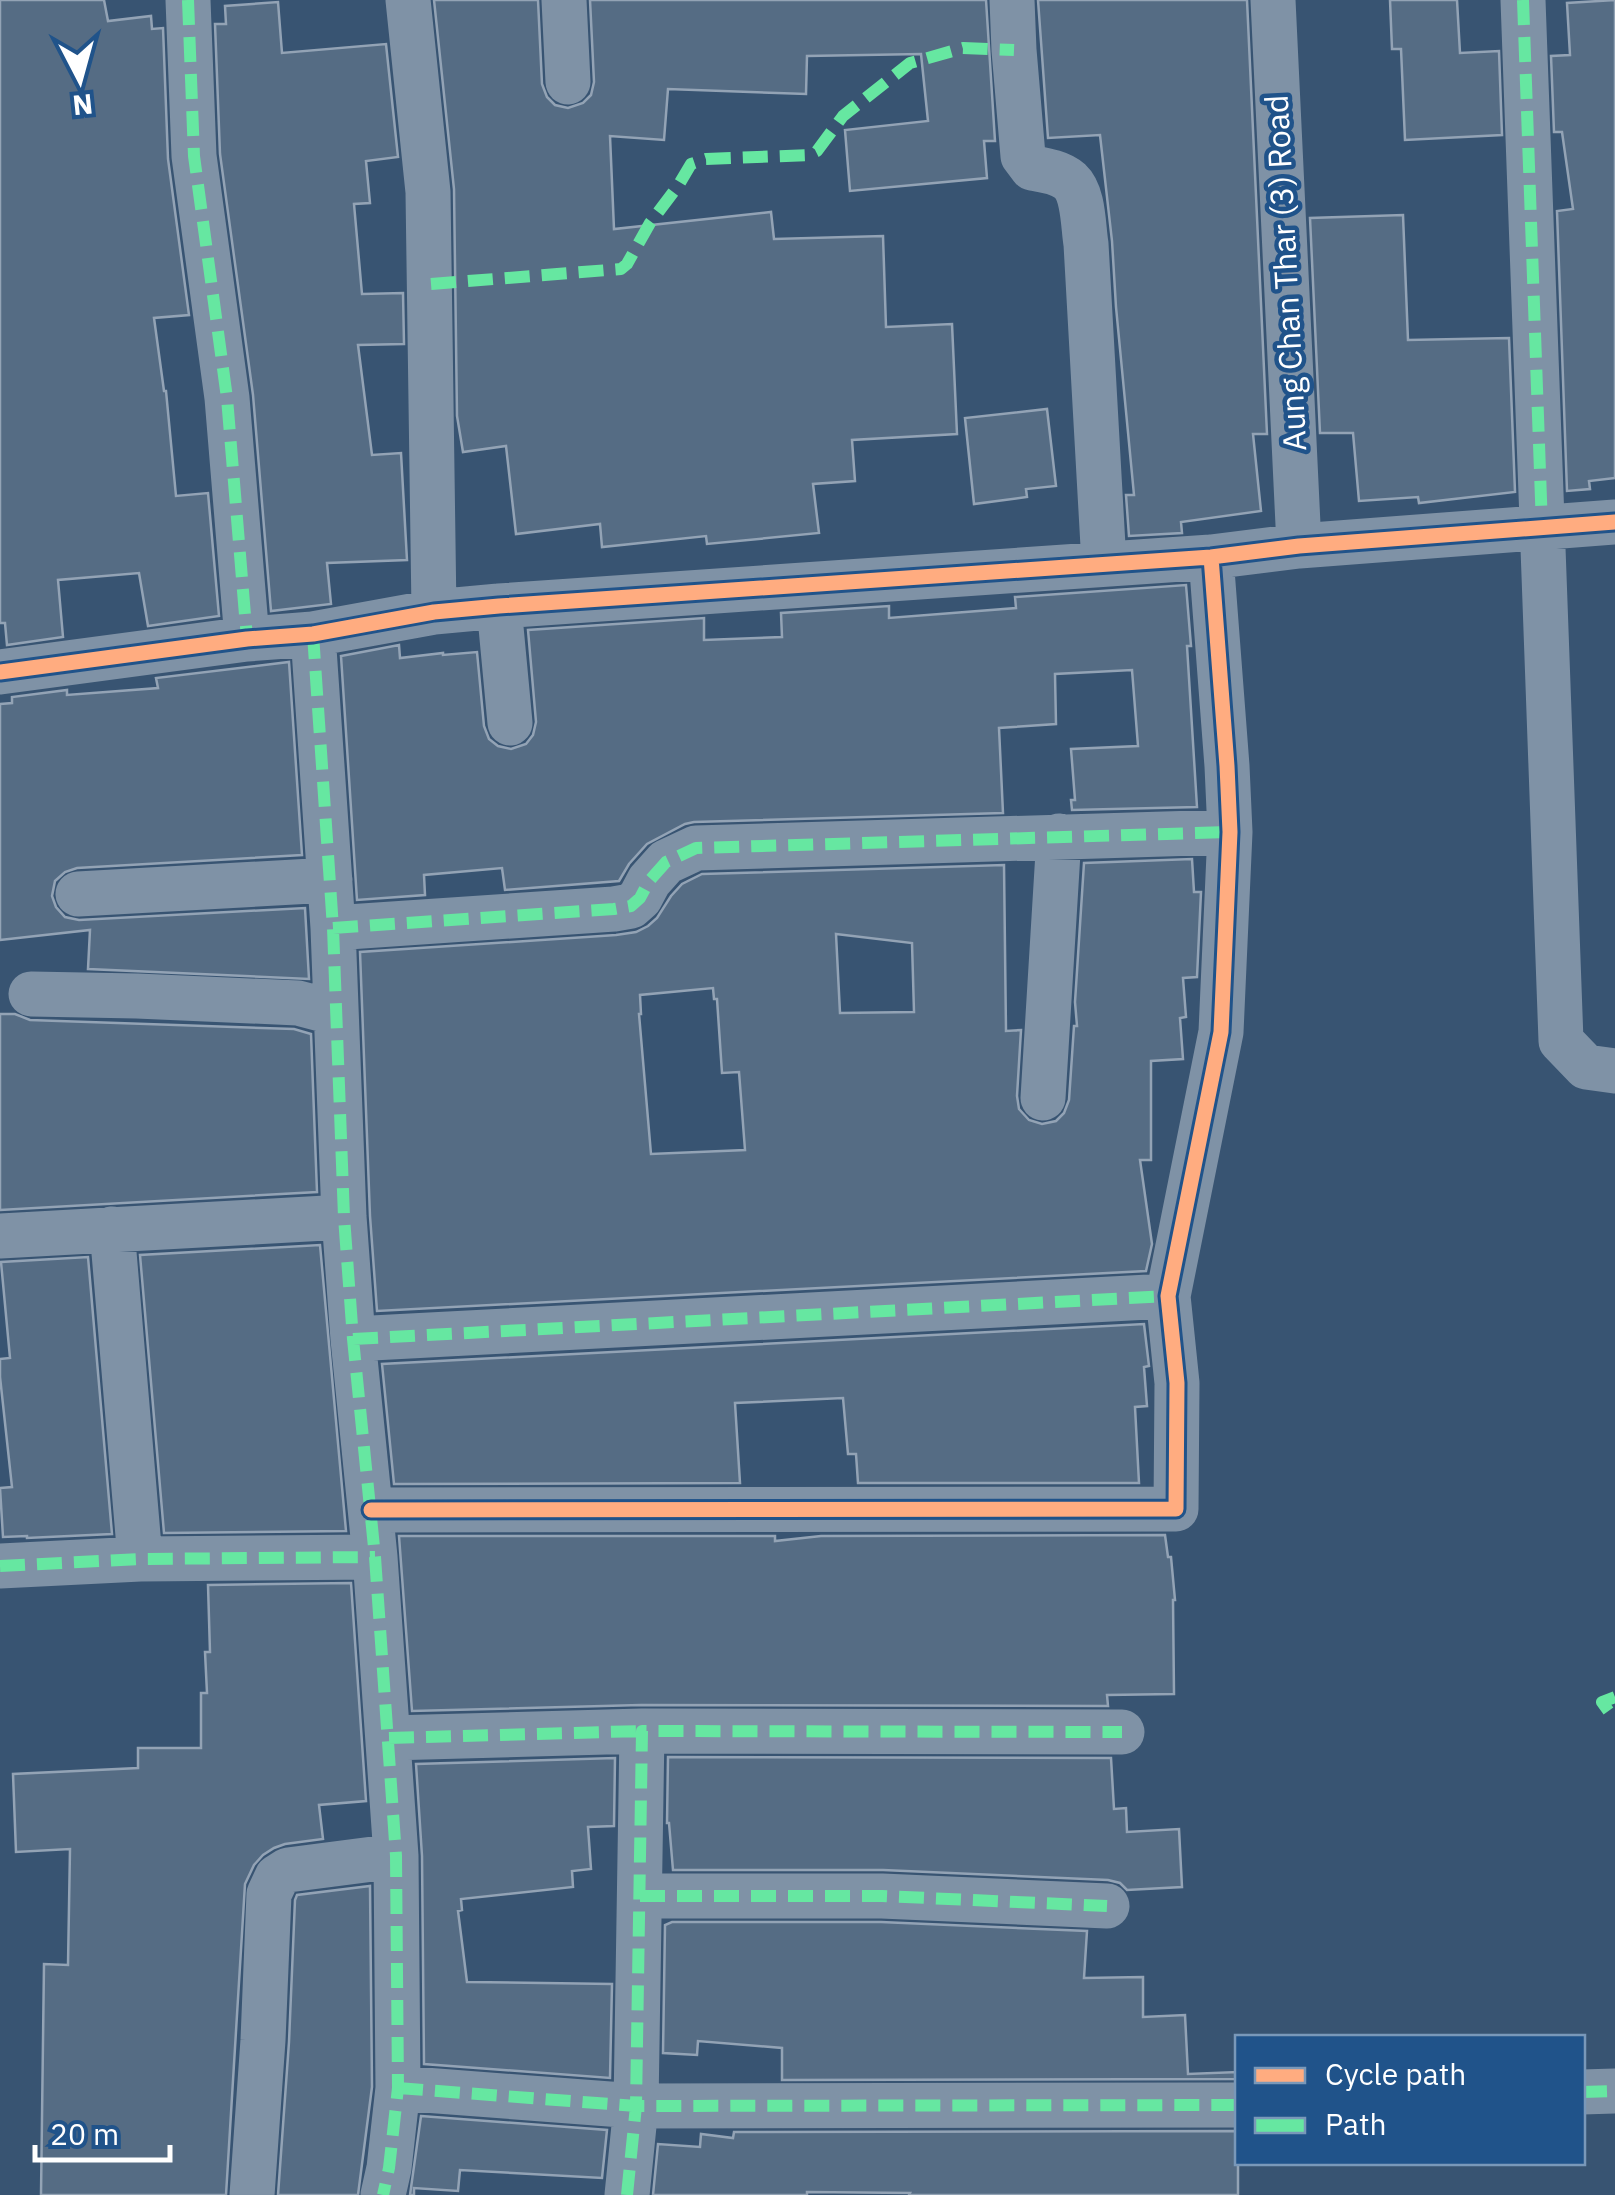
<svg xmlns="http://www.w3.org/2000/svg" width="1615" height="2195" font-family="'IBM Plex Sans',sans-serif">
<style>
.building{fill:#556c84;stroke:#93a3b5;stroke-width:2.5;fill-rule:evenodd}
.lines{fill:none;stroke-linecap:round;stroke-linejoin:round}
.minor{stroke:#7f92a6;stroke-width:45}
.quiet{stroke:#66e7a1;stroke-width:12;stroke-dasharray:25 12;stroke-linecap:butt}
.cycleway-casing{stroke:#20538a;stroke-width:21}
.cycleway{stroke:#ffac80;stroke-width:15}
.labels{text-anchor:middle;stroke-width:9;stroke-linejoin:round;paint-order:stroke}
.street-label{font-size:32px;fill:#fff;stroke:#20538a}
</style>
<rect width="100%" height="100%" fill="#385472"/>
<!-- building -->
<path class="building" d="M0 0H104L108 21 151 16 152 29 163 28 168 159 189 315 154 318 164 391H166L176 496 208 493 219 616 148 626 139 573 58 580 63 637 7 645 5 623H0Z
M434 0H538L542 84 547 97 555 105 568 108 583 103 591 95 594 82 590 0H986L995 141H984L987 178 850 191 845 130 928 121 921 54 807 56 806 94 668 89 664 140 610 136 614 229 771 212 774 239 883 236 886 327 952 324 957 434 852 440 855 481 813 484 819 533 707 544 706 536 602 547 600 524 516 534 506 446 463 452 457 416 454 189Z
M1038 0H1247L1267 434H1253L1261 511 1181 522 1182 533 1129 536 1126 495H1134L1116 307 1112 241 1100 135 1048 138Z
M1390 0H1457L1460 53 1499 51 1502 135 1405 140 1401 49H1392Z
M1615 0V478L1589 481 1590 489 1567 491 1557 211 1573 209 1562 132H1554L1551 56 1570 55 1567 3Z
M278 2 282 53 386 44 398 157 366 161 370 203 354 204 362 294 403 293 404 344 358 345 372 455 401 453 407 560 327 563 331 604 271 611 253 395 220 154 215 24H226L225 6Z
M1403 215 1408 340 1509 338 1515 492 1419 503 1418 497 1359 501 1353 433H1320L1310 218Z
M1047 409 1056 486 1026 489 1027 497 974 504 965 418Z
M1186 585 1191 646H1187L1197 807 1072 810 1071 800H1075L1071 749 1138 746 1132 670 1055 674 1056 724 999 728 1003 813 694 822 685 824 647 844 629 864 619 881 505 890 502 868 424 875 425 895 357 900 341 656 399 645 400 658 443 653V655L477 652 484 726 489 739 498 746 511 749 526 744 533 735 536 722 528 630 704 618V640L782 637 781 613 889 606V618L1016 608 1015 597Z
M289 662 302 855 77 868 65 872 55 881 52 896 56 907 65 917 79 920 305 908 309 979 88 969 90 930 0 940V704L12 703V697L67 690V695L158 688 156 678Z
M1192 859 1194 892H1201L1197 977 1183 978 1186 1017 1180 1018 1183 1059 1151 1061V1160H1140L1152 1244 1146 1271 377 1311 370 1216 360 952 616 935 636 932 648 926 657 918 671 896 682 884 702 874 1004 865 1006 1031 1021 1030 1017 1096 1019 1109 1029 1120 1042 1124 1056 1121 1064 1113 1069 1100 1074 1026H1077L1075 1002 1084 863ZM836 934 912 943 914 1012 840 1013ZM713 988 714 999H717L722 1073 739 1072 745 1150 651 1154 639 1014H641L640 995Z
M0 1014H15L30 1020 294 1029 311 1034 317 1192 0 1210Z
M320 1245 346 1531 164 1533 140 1255Z
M88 1257 112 1534 27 1538V1536L3 1537 0 1488 12 1487 0 1377V1359L10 1358 1 1262Z
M1144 1324 1149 1366 1144 1367 1147 1406 1135 1407 1139 1483H858L856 1454H848L843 1398 735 1403 740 1483 394 1484 382 1364Z
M1165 1535 1168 1557H1171L1175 1600H1173L1174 1694 1107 1695 1108 1706 641 1705 412 1711 399 1536H775V1541L821 1536Z
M351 1583 366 1801 319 1805 323 1839 285 1844 274 1848 263 1855 254 1865 245 1884 226 2195H41L44 1964 68 1965 70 1849 16 1852 13 1774 138 1768V1748H201V1693H207L205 1652H210L208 1585Z
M668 1757 1111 1758 1114 1809 1126 1808 1127 1832 1179 1829 1182 1887 1127 1890 1120 1883 1108 1880 883 1870H673L669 1823H667Z
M615 1758 614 1826 588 1827 591 1869 572 1871 573 1887 461 1899 462 1910 458 1911 467 1982 612 1984 610 2078 424 2064 422 1856 416 1764Z
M370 1886 372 2087 358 2195H278L289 2042 295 1900 297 1895Z
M672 1922H881L1087 1931 1084 1978 1143 1977V2017L1185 2015 1188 2074 1238 2072V2079L782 2080V2048L698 2041 697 2055 663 2053 665 1925Z
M421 2116 607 2130 602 2178 460 2170 458 2191 414 2188V2195H410Z
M1238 2131V2195H909L910 2193 807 2192V2195H653L658 2144 700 2147 701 2134 733 2138 734 2132Z"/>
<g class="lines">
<!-- minor -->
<path class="minor" d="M188 0 194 156 227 398 247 639
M408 0 428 192 434 612
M564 0 568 82
M1012 0 1014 50 1023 156 1032 168C1044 170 1060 172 1070 181 1084 194 1083 226 1086 244L1104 564
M1273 0 1299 546
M1523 0 1561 1041 1586 1067 1615 1071
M499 606 510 723
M313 634 333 928 344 1217 353 1339 375 1557 396 1856 398 2088 389 2168 383 2195
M0 672 247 639 313 634 434 612 499 606 1211 557 1299 546 1615 522
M78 894 330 880
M333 928 614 909 631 906 640 898 649 881 666 862 696 848 1230 832
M31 994 137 996 298 1003 336 1013
M1043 1098 1059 836
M112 1229 140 1559
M0 1236 344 1217
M353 1339 1168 1296
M371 1510 1176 1509 1177 1383 1168 1296 1221 1032 1230 832 1227 766 1211 557
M0 1566 140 1559 375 1557
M389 1738 642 1731
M640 1896H882L1107 1906
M398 2088 636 2106 1238 2105
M1582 2092 1615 2091
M252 2195 263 2040 269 1894 277 1877 288 1870 396 1856
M627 2195 636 2106 642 1731 1122 1732"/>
<!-- quiet -->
<path class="quiet" d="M188 0 194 156 227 398 247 639
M1523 0 1542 527
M431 284 621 269 627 264 650 223 678 186 691 164 706 159 809 155 817 151 843 116 910 63 963 48 1014 50
M313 634 333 928 344 1217 353 1339 375 1557 396 1856 398 2088 389 2168 383 2195
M333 928 614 909 631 906 640 898 649 881 666 862 696 848 1230 832
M353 1339 1168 1296
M0 1566 140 1559 375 1557
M1615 1697 1602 1702 1615 1720
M389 1738 642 1731
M640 1896H882L1107 1906
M398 2088 636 2106 1238 2105
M1582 2092 1615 2091
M627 2195 636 2106 642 1731 1122 1732"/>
<defs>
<path id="cycleway" d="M0 672 247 639 313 634 434 612 499 606 1211 557 1299 546 1615 522
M371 1510 1176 1509 1177 1383 1168 1296 1221 1032 1230 832 1227 766 1211 557"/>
</defs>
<!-- cycleway casing -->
<use href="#cycleway" class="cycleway-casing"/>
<!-- cycleway -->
<use href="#cycleway" class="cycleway"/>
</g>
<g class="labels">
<!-- street labels -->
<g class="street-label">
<text transform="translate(1286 273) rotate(-93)" y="11">Aung Chan Thar (3) Road</text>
</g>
</g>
<!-- legend -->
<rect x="1235" y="2035" width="350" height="130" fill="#20538a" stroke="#7998b9" stroke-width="2.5"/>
<rect x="1255" y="2068" width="50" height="15" fill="#ffac80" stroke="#7998b9" stroke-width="2.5"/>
<text x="1325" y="2085" font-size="30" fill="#ffffff">Cycle path</text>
<rect x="1255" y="2118" width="50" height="15" fill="#66e7a1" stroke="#7998b9" stroke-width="2.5"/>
<text x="1325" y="2135" font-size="30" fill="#ffffff">Path</text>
<!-- north arrow -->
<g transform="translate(80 80) rotate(174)" stroke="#20538a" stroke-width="8" paint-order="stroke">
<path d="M0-8L18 38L0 25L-18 38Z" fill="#ffffff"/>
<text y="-15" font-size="28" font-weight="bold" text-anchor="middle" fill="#ffffff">N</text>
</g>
<!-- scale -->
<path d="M35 2145v15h135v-15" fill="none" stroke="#ffffff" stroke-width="5"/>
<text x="50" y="2145" font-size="30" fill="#ffffff" stroke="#20538a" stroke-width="8" paint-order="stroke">20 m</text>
</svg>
